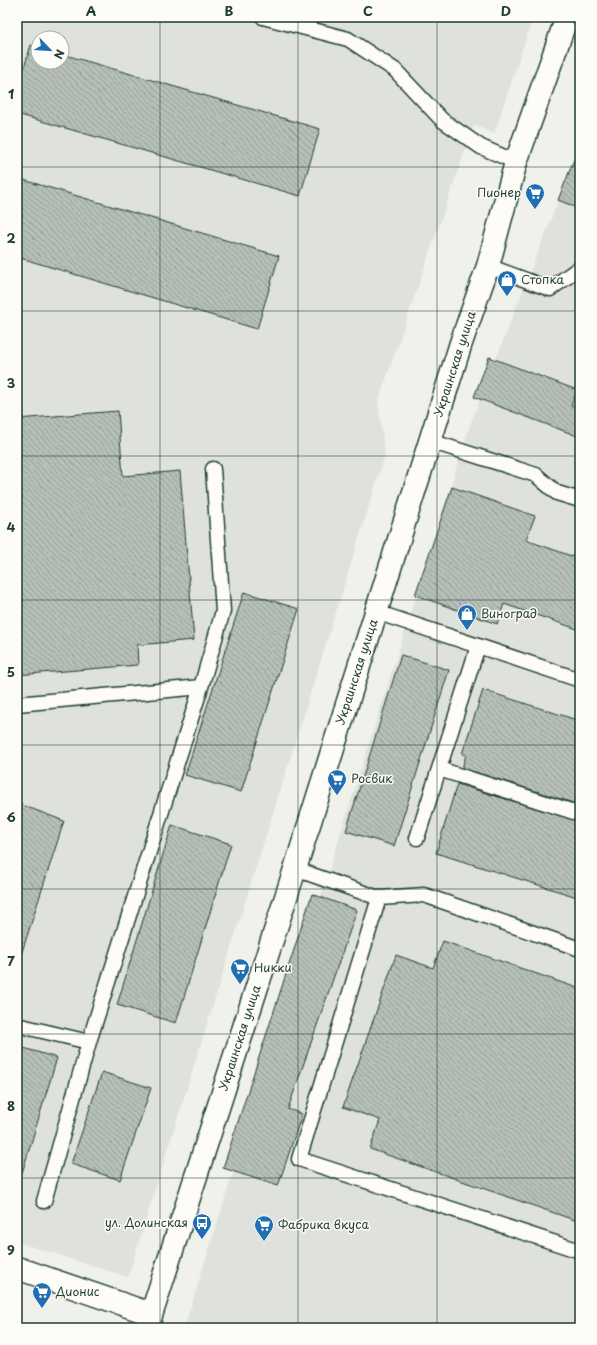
<svg xmlns="http://www.w3.org/2000/svg" width="597" height="1345" font-family="'Playpen Sans',sans-serif">
<style>
.built{fill:#dfe2dc;fill-rule:evenodd}
.building{fill:url(#building-back-hatch);stroke:#1f3d34}
.lines{fill:none;stroke-linecap:round;stroke-linejoin:round}
.service-casing{stroke:#1f3d34;stroke-width:17}
.tertiary-casing{stroke:#1f3d34;stroke-width:25}
.secondary-casing{stroke:#1f3d34;stroke-width:25}
.service{stroke:#fdfcf7;stroke-width:14}
.tertiary{stroke:#fdfcf7;stroke-width:22}
.secondary{stroke:#fdfcf7;stroke-width:22}
.rail{stroke:#1f3d34;stroke-width:3}
.grid{fill:none;stroke:#1f3d34;stroke-width:1;stroke-opacity:0.55}
.labels{text-anchor:middle;stroke-width:3;stroke-linejoin:round;paint-order:stroke}
.poi-label{font-size:12px;fill:#1f3d34;stroke:#fdfcf7;text-anchor:start}
.street-label{font-size:12px;fill:#1f3d34;stroke:#fdfcf7}
.neatline{fill:none;stroke:#1f3d34;stroke-width:1.5}
.grid-label{font-size:13px;text-anchor:middle;font-weight:bold;fill:#1f3d34}
</style>
<defs>
<pattern id="building-back-hatch" width="6" height="6" patternUnits="userSpaceOnUse"><rect width="6" height="6" fill="#b6bfb8"/><path d="M-1 5l2 2M0 0l6 6M5-1l2 2" fill="none" stroke="#939c96"/></pattern>
</defs>
<rect width="100%" height="100%" fill="#f0f1eb"/>
<filter id="ink" filterUnits="userSpaceOnUse"><feTurbulence type="fractalNoise" baseFrequency=".025" numOctaves="2"/><feDisplacementMap in="SourceGraphic" scale="8" xChannelSelector="R" yChannelSelector="G"/><feConvolveMatrix kernelMatrix="1 2 1 2 8 2 1 2 1" color-interpolation-filters="sRGB"/></filter>
<g filter="url(#ink)">
<!-- built -->
<path class="built" d="M17 17H533L494 134 474 125 378 402 385 455 128 1277 17 1242ZM38 38H62V62H38Z
M580 145V1328H184L470 425Z"/>
<!-- building -->
<path class="building" d="M31 45 38 47V62H62V54L320 129 300 196 17 114V90Z
M579 147H580V209L558 200Z
M17 178 279 256 257 329 17 257Z
M489 357 577 390 571 406H580V437L474 397Z
M118 411 123 476 180 471 194 640 137 645 138 665 17 675V419Z
M452 487 535 516 526 540 580 559V630L504 604 497 624 415 595Z
M244 592 299 609 241 792 185 775Z
M401 655 449 670 394 846 346 831Z
M483 690 580 721V805L462 768 466 755 462 754Z
M457 784 580 822V898L436 853Z
M17 803 64 821 21 955H17Z
M172 825 231 844 176 1023 117 1005Z
M312 894 357 910 288 1109 302 1114 278 1186 223 1168Z
M443 941 580 989V1222L370 1149 380 1120 343 1107 396 955 433 968Z
M17 1046 57 1058 22 1173 17 1172Z
M102 1072 151 1088 120 1180 71 1164Z"/>
<g class="lines">
<defs>
<path id="service" d="M263 17 348 39 395 70 442 120 481 147 516 162
M488 266 550 289 578 269H580
M430 441 536 475 557 493 580 500
M376 612 580 680
M17 704 201 687
M439 769 580 814
M417 838 478 646
M295 869 379 898 299 1159 580 1251
M379 898 424 895 580 949
M17 1025 89 1042
M44 1201 89 1042 201 687 223 611 213 469"/>
<path id="tertiary" d="M17 1268 151 1314"/>
<path id="secondary" d="M147 1328 295 869 461 343 488 266 516 162 567 17"/>
</defs>
<!-- service casing -->
<use href="#service" class="service-casing"/>
<!-- tertiary casing -->
<use href="#tertiary" class="tertiary-casing"/>
<!-- secondary casing -->
<use href="#secondary" class="secondary-casing"/>
<!-- service -->
<use href="#service" class="service"/>
<!-- tertiary -->
<use href="#tertiary" class="tertiary"/>
<!-- secondary -->
<use href="#secondary" class="secondary"/>
<!-- rail -->
<path class="rail" d="M567 17 580 26"/>
</g>
</g>
<!-- grid -->
<path class="grid" d="M160 17V1328M298 17V1328M437 17V1328M17 167H580M17 311H580M17 456H580M17 600H580M17 745H580M17 889H580M17 1034H580M17 1178H580"/>
<!-- icons -->
<defs>
<symbol id="supermarket-pin" viewBox="-11 -11 22 30"><path d="M0 17L-7.5 6A9.5 9.5 0 1 1 7.5 6Z" fill="#1f6fb2" stroke="#fdfcf7"/><path d="M-6-5.5h2.5l.6 2H6L4.5 2H-2.5L-4.4-4H-6ZM-1.5 3.2a1.3 1.3 0 1 0 .1 0ZM3 3.2a1.3 1.3 0 1 0 .1 0Z" fill="#fff"/></symbol>
<symbol id="shop-pin" viewBox="-11 -11 22 30"><path d="M0 17L-7.5 6A9.5 9.5 0 1 1 7.5 6Z" fill="#1f6fb2" stroke="#fdfcf7"/><path d="M-5-2.5h2.3a2.7 3.5 0 0 1 5.4 0H5L5.5 6h-11ZM-1.5-2.5h3a1.5 2.3 0 0 0-3 0Z" fill="#fff"/></symbol>
<symbol id="bus-pin" viewBox="-11 -11 22 30"><path d="M0 17L-7.5 6A9.5 9.5 0 1 1 7.5 6Z" fill="#1f6fb2" stroke="#fdfcf7"/><path d="M-5-6H5V4H4V6H2V4H-2V6H-4V4H-5ZM-3.5-4V0h7V-4ZM-3.5 1.2v1.5H-2V1.2ZM2 1.2v1.5H3.5V1.2Z" fill="#fff"/></symbol>
</defs>
<g fill-rule="evenodd">
<use href="#supermarket-pin" x="524" y="182" width="22" height="30"/>
<use href="#shop-pin" x="496" y="269" width="22" height="30"/>
<use href="#shop-pin" x="456" y="603" width="22" height="30"/>
<use href="#supermarket-pin" x="326" y="768" width="22" height="30"/>
<use href="#supermarket-pin" x="229" y="957" width="22" height="30"/>
<use href="#bus-pin" x="191" y="1212" width="22" height="30"/>
<use href="#supermarket-pin" x="253" y="1214" width="22" height="30"/>
<use href="#supermarket-pin" x="31" y="1281" width="22" height="30"/>
</g>
<g class="labels">
<!-- poi labels -->
<g class="poi-label">
<text x="521" y="197" text-anchor="end">Пионер</text>
<text x="521" y="284">Стопка</text>
<text x="481" y="618">Виноград</text>
<text x="351" y="783">Росвик</text>
<text x="254" y="972">Никки</text>
<text x="188" y="1227" text-anchor="end">ул. Долинская</text>
<text x="278" y="1229">Фабрика вкуса</text>
<text x="56" y="1296">Дионис</text>
</g>
<!-- street labels -->
<g class="street-label">
<text transform="translate(455 364) rotate(-72)" y="4">Украинская улица</text>
<text transform="translate(357 672) rotate(-72)" y="4">Украинская улица</text>
<text transform="translate(240 1038) rotate(-72)" y="4">Украинская улица</text>
</g>
</g>
<!-- margin -->
<rect width="597" height="1345" fill="none" stroke="#fdfcf7" stroke-width="44"/>
<!-- north arrow -->
<g transform="translate(50 50) rotate(115)"><circle r="19" fill="#fdfcf7" stroke="#a4b0a9"/>
<path d="M0-3L7 15L0 10L-7 15Z" fill="#1f6fb2"/>
<text y="-6" font-size="11" font-weight="bold" text-anchor="middle" fill="#1f3d34">N</text>
</g>
<rect x="22" y="22" width="553" height="1301" class="neatline"/>
<g class="grid-label">
<text x="91" y="16">A</text>
<text x="229" y="16">B</text>
<text x="368" y="16">C</text>
<text x="506" y="16">D</text>
<text x="11" y="99">1</text>
<text x="11" y="243">2</text>
<text x="11" y="388">3</text>
<text x="11" y="532">4</text>
<text x="11" y="677">5</text>
<text x="11" y="822">6</text>
<text x="11" y="966">7</text>
<text x="11" y="1111">8</text>
<text x="11" y="1255">9</text>
</g>
</svg>
